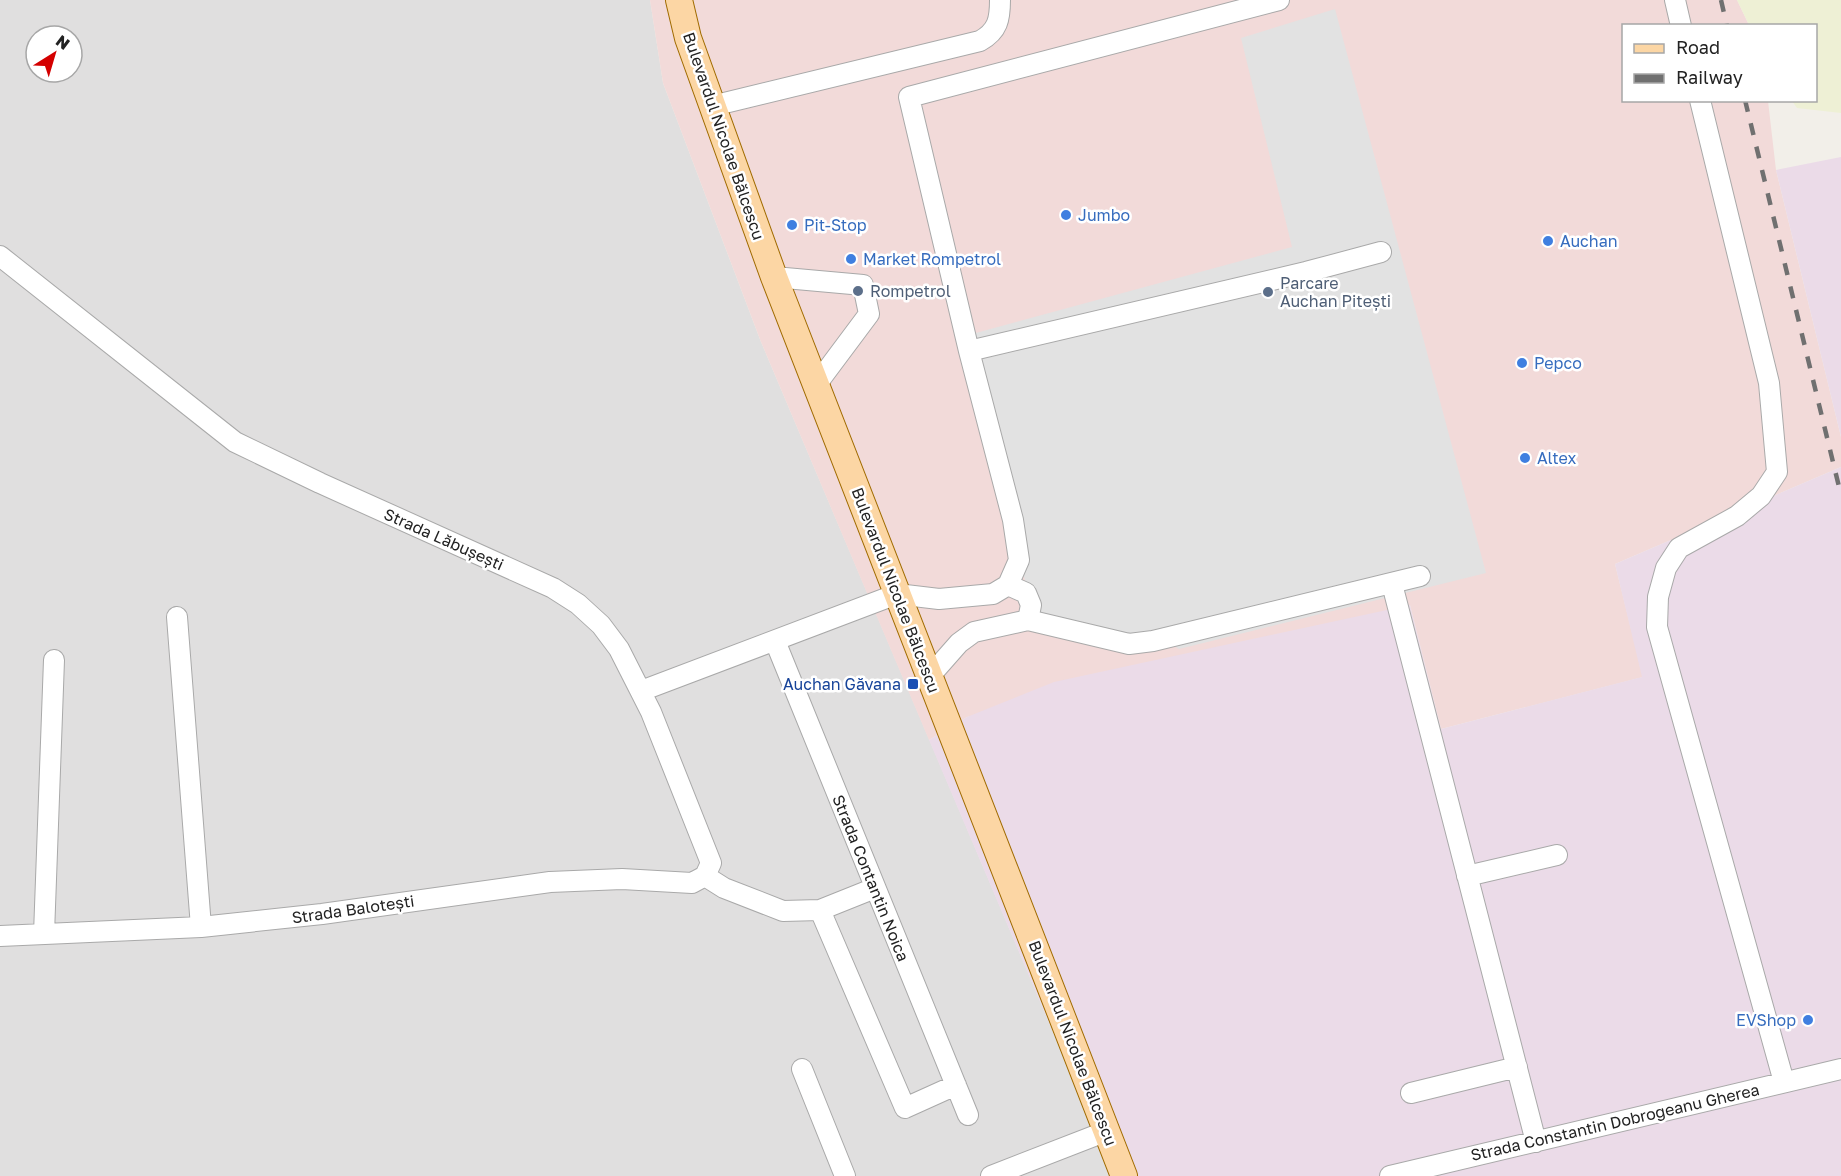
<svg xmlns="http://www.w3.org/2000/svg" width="1841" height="1176" font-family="'Golos Text',sans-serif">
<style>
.residential{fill:#e0dfdf;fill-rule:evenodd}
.commercial{fill:#f2dad9}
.industrial{fill:#ebdbe8}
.farmland{fill:#eef0d5}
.parking{fill:#e2e2e2}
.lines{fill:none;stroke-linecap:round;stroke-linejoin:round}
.minor-casing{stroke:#a9a9a9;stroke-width:22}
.major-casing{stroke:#a06b00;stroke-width:28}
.minor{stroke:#fff;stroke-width:20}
.major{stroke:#fcd6a4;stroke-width:26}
.rail{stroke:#707070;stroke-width:4.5;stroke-dasharray:12 12;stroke-linecap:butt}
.shop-dot{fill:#3f7fe0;stroke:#fff;stroke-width:2}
.service-dot{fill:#5c6f8a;stroke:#fff;stroke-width:2}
.transit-dot{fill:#1a4fb4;stroke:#fff;stroke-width:2}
.labels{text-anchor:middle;stroke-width:5;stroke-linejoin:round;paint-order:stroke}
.street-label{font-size:16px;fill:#222;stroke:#fff}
.shop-label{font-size:16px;fill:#366cbe;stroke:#fff;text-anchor:start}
.service-label{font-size:16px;fill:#4e5e75;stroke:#fff;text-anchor:start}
.transit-label{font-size:16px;fill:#164399;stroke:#fff;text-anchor:end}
</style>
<rect width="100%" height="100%" fill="#f2efe9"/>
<!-- residential -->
<path class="residential" d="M0 0H650L663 83 761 342 1114 1176H0ZM36 36H72V72H36Z"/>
<!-- commercial -->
<path class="commercial" d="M650 0H1737L1749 25 1624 26V100L1768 101 1776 170 1841 437V467L1615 564 1643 677 1441 729 1410 605 967 717 929 740 761 342 663 83Z"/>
<!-- industrial -->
<path class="industrial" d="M1841 157V437L1776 170Z
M1841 467V1176H1114L929 740 967 717 1054 682 1410 605 1441 729 1642 677 1615 564Z"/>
<!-- farmland -->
<path class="farmland" d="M1737 0H1841V113L1797 108 1792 101 1816 100V26L1749 25Z"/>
<!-- parking -->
<path class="parking" d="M1335 9 1486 573 1179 649 1167 642 1037 626 961 337 1292 247 1241 38Z"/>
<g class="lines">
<defs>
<path id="minor" d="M1675 0 1681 26
M1700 100 1769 383 1777 472 1761 496 1737 516 1679 548 1666 568 1658 597 1657 627 1784 1082
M712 106 980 41C998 31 1000 19 1000 0
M0 256 235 442 320 483 553 588 578 604 601 625 619 649 651 712 711 863 705 876 692 883 622 879 550 882 322 914 201 927 0 936
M774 277 863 285 869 314 816 385
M969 351 909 97 1279 0
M1392 584 1536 1142
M1008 585 1026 593 1031 605 1028 620
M177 617 201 927
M775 641 968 1115
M929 677 959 643 974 632 1028 620 1129 644 1153 641 1420 576
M641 691 897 594 939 599 993 594 1008 585 1019 560 1013 520 969 351 1306 272 1381 252
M705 876 724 888 783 911 820 910 875 888
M1467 876 1557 855
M820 910 905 1108 956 1085
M44 934 54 660
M802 1069 845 1176
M1411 1093 1517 1067
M991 1176 1107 1131
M1390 1176 1841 1069"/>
<path id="major" d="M679 0 688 38 774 277 1124 1176"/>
</defs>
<!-- minor casing -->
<use href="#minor" class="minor-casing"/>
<!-- major casing -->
<use href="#major" class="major-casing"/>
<!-- minor -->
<use href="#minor" class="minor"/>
<!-- major -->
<use href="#major" class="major"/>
<!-- rail -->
<path class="rail" d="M1721 0 1727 26
M1745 100 1841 495"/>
</g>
<!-- markers -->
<g class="shop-dot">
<circle cx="1066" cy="215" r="6"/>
<circle cx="792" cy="225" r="6"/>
<circle cx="1548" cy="241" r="6"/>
<circle cx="851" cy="259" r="6"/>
<circle cx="1522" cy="363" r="6"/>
<circle cx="1525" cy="458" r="6"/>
<circle cx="1808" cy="1020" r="6"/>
</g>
<g class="service-dot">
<circle cx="858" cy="291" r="6"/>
<circle cx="1268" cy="292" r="6"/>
</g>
<rect class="transit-dot" x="907" y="678" width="12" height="12" rx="3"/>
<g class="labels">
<!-- street labels -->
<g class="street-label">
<text transform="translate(724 136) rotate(71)" y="6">Bulevardul Nicolae Bălcescu</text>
<text transform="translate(444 539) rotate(24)" y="6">Strada Lăbușești</text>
<text transform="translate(896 590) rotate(69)" y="6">Bulevardul Nicolae Bălcescu</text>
<text transform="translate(871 878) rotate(68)" y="6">Strada Contantin Noica</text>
<text transform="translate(353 909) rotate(-8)" y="6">Strada Balotești</text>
<text transform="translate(1073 1043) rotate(69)" y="6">Bulevardul Nicolae Bălcescu</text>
<text transform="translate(1615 1122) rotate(-13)" y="6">Strada Constantin Dobrogeanu Gherea</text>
</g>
<!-- shop labels -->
<g class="shop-label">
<text x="1078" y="221">Jumbo</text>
<text x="804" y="231">Pit-Stop</text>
<text x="1560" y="247">Auchan</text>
<text x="863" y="265">Market Rompetrol</text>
<text x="1534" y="369">Pepco</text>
<text x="1537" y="464">Altex</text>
<text x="1796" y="1026" text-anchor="end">EVShop</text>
</g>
<!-- service labels -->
<g class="service-label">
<text x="1280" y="289">Parcare<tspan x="1280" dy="18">Auchan Pitești</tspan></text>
<text x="870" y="297">Rompetrol</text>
</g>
<!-- transit labels -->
<g class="transit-label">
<text x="901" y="690">Auchan Găvana</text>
</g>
</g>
<!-- legend -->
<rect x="1622" y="24" width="195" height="78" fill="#ffffff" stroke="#a7a7a7" stroke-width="1.5"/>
<rect x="1634" y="44" width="30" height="9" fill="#fcd6a4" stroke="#a7a7a7" stroke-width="1.5"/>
<text x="1676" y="54" font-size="18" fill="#222222">Road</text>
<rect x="1634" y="74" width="30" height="9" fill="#707070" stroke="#a7a7a7" stroke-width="1.5"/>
<text x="1676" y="84" font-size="18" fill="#222222">Railway</text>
<!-- north arrow -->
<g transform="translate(54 54) rotate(37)"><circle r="28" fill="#ffffff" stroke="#a7a7a7" stroke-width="1.5"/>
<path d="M0-4.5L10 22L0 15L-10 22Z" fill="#d40000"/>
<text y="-9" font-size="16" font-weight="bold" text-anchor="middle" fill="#222222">N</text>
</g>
</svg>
